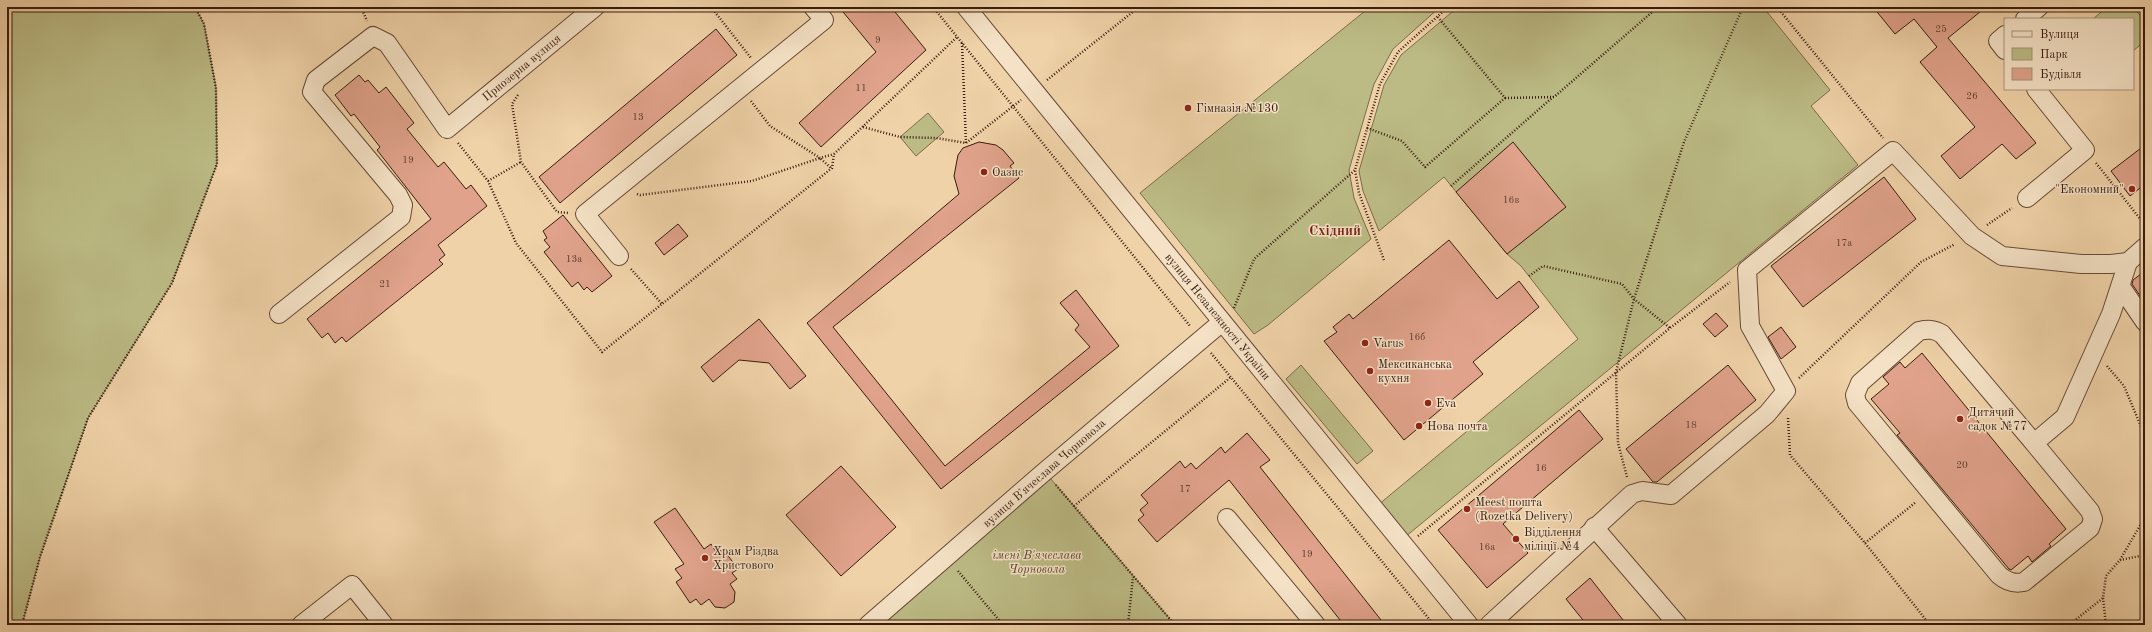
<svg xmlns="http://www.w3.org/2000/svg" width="2152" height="632" font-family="'Old Standard TT',serif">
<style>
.green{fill:#bcbb85;stroke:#7a6c4a}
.building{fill:#e0a28b;stroke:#381c0f}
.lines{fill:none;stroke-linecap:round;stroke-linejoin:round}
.minor-casing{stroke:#664a35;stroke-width:20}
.path{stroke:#381c0f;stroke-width:2.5;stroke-dasharray:1 2;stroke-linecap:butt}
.minor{stroke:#f5e2c6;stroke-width:18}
.poi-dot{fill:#8f2418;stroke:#f5e2c6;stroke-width:1.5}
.labels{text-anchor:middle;stroke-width:3;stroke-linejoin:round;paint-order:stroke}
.number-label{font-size:10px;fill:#623e2e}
.street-label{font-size:12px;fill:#381c0f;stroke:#f5e2c6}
.poi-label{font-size:12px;fill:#381c0f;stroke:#f5e2c6;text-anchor:start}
.park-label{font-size:12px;font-style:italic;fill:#59442c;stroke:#f5e2c6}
.quarter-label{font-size:14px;font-weight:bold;fill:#7a1f14;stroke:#f5e2c6}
</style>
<rect width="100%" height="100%" fill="#f0d2a8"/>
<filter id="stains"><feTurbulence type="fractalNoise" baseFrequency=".005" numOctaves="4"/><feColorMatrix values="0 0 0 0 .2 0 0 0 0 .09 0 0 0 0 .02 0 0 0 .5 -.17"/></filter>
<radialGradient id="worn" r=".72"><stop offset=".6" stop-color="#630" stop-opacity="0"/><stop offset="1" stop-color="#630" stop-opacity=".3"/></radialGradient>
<!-- green -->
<path class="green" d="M7 7H195L204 24 216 88 217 164 172 283 88 418 40 557 22 625H7Z
M1370 7H1440L1393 49 1374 84 1349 170 1354 198 1371 239 1268 325 1254 334 1140 193Z
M1458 7H1763L1830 90 1811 106 1858 165 1405 537 1378 505 1578 339 1521 266 1507 254 1444 177 1379 231 1363 191 1359 171 1384 85 1401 55Z
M2107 7H2133L2145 21V41L2133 51V19H2093Z
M928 113 944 132 916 156 900 137Z
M1301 365 1373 451 1357 464 1286 379Z
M1050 478 1175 625H868Z"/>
<!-- building -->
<path class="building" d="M839 7H891L926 50 821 147 799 123 876 52Z
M1873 7H1986L1948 38 2036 143 2016 159 2002 144 1960 179 1941 156 1975 127 1920 62 1937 47 1914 19 1895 34Z
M716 29 737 55 560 203 539 177Z
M359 75 365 82 368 80 379 93 386 87 414 123 407 129 438 167 444 162 466 189 471 185 487 206 438 245 445 255 439 260 443 264 346 342 342 337 335 343 328 333 322 338 307 319 431 219 377 150 380 147 354 114 351 116 335 95Z
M979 142 996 145 1003 150 1014 163 1010 166 1019 178 833 327 945 466 1090 347 1075 330 1079 325 1060 303 1076 290 1119 346 941 489 807 323 959 194 954 176 958 155 963 148Z
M1513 142 1566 207 1507 254 1456 192Z
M2145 145V184L2130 196 2111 171Z
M1884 177 1916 219 1803 307 1771 266Z
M563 215 612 276 592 292 587 287 584 290 578 282 572 287 544 252 550 247 544 240 547 238 543 231Z
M678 224 688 236 664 255 655 243Z
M1449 240 1497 299 1519 281 1539 307 1473 362 1483 374 1404 440 1324 341 1337 332 1333 327 1349 314 1353 319Z
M2145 271V303L2132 284 2133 280Z
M1716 313 1728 326 1715 337 1703 324Z
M759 319 806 376 790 389 769 363 739 360 713 382 701 367Z
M1781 327 1796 347 1781 359 1768 337Z
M1922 353 2066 529 2049 544 2051 546 2032 562 2028 556 2011 570 2009 569 1897 435 1900 433 1871 399 1889 384 1883 377 1900 362 1905 368Z
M1728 365 1756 400 1657 482H1653L1626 449Z
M1579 410 1603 439 1503 524 1528 553 1487 588 1438 530Z
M1247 433 1270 460 1260 467 1385 625H1344L1229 480 1157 542 1138 520 1144 515 1140 510 1148 503 1141 495 1180 461 1185 468 1191 463 1196 469 1221 447 1225 453Z
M841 466 896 527 841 576 786 515Z
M675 508 704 549 711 544 717 553 723 549 738 569 732 573 737 579 730 584 735 592 734 602 725 608 715 607 709 599 701 605 696 599 690 603 676 582 682 578 675 569 684 564 654 522Z
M1590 578 1627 625H1587L1566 599Z"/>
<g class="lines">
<defs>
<g id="minor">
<path id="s1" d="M966 7 1469 625"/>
<path d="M2025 19 2039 7"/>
<path d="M2005 35 1998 41 2005 50"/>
<path d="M2027 198 2085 150 2036 89"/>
<path d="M619 256 585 214 824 20 813 7"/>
<path d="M2121 287 2145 322"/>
<path id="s2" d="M279 314 401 217 403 205 398 195 312 92 316 80 373 36 387 43 447 129 595 7"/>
<path d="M2034 443 2090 511 2093 519 2090 528 2024 582C2014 584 2007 582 1999 575L1857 403 1855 395 1860 383 1919 331C1928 329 1934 329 1942 334L2034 443 2065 417 2111 314 2128 262"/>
<path d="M1227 518 1316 625"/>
<path d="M1594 527 1678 625"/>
<path d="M301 625 352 585 384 625"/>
<path d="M868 625 1043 473 1222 322"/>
<path d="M1489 625 1632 494 1642 491 1671 495 1767 414 1786 391 1750 326 1747 270 1893 151 1972 236 2002 256 2081 264H2111L2128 262 2145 247"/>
</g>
</defs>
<!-- minor casing -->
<use href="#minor" class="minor-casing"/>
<!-- path -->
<path class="path" d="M361 7 367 21
M711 7 751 58
M933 7 1190 326
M1777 7 1883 138
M962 43 966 143
M1047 80 1139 7
M518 95 512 104 521 162 557 212 569 213
M1505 98 1554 97 1658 7
M751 101 770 126 820 158 834 154
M863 127 900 137 936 138 966 143 1021 100
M1367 128 1402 141 1425 167 1505 98 1437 16
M458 143 488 181 516 243 602 352 832 168 834 154 957 37
M2096 163 2145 225
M488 181 521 162
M1451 186 1553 97
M637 194 640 195 752 181 820 158 831 168
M1987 225 2012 208
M1384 260 1359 193 1355 170 1380 84 1398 52 1448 7
M631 269 662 304
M1529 276 1543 266 1622 284 1634 299 1670 328
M1234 308 1254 259 1355 170
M1211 353 1434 625
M2107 366 2124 386 2145 436
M1799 378 1921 262 1955 244
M1788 418 1790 455 1865 543 1930 625
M1627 477 1618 443 1616 372 1634 299 1684 142 1743 7
M1056 485 1175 625
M1074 506 1231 377
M1418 536 1670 328 1730 282
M1865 543 1916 502
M2120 560 2145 555
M958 571 1003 625
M2103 598 2106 625
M22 625 40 557 88 418 172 283 217 164 216 88 204 24 195 7
M1128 625 1133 577
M2069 625 2103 598 2106 576 2120 560 2145 517"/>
<!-- minor -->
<use href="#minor" class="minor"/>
</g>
<!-- markers -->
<g class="poi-dot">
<circle cx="1188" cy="108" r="4"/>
<circle cx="984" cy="172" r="4"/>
<circle cx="2132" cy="189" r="4"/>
<circle cx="1365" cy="343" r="4"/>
<circle cx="1370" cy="371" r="4"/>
<circle cx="1428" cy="403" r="4"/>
<circle cx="1960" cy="419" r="4"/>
<circle cx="1419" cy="426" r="4"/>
<circle cx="1467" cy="509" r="4"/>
<circle cx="1516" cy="539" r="4"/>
<circle cx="705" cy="558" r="4"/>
</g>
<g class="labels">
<!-- number labels -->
<g class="number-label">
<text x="1941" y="32">25</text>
<text x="878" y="43">9</text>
<text x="861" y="91">11</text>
<text x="1972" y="99">26</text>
<text x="638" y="120">13</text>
<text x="408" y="163">19</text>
<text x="1511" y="203">16в</text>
<text x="1844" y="246">17а</text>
<text x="574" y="262">13а</text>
<text x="385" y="287">21</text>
<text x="1417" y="340">16б</text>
<text x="1691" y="428">18</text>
<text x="1962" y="468">20</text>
<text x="1541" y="471">16</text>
<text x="1185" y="492">17</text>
<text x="1487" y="550">16а</text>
<text x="1307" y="557">19</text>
</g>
<!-- street labels -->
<g class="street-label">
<text dy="4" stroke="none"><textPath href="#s2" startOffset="615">Приозерна вулиця</textPath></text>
<text dy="4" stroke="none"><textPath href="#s1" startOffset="399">вулиця Незалежності України</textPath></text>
<text transform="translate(1044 473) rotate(-41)" y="4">вулиця Вʼячеслава Чорновола</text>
</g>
<!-- poi labels -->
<g class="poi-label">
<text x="1196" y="112">Гімназія №130</text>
<text x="992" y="176">Оазис</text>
<text x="2124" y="193" text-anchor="end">"Економний"</text>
<text x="1373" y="347">Varus</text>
<text x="1378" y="368">Мексиканська<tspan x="1378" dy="14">кухня</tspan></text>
<text x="1436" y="407">Eva</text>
<text x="1968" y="416">Дитячий<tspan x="1968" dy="14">садок №77</tspan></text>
<text x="1427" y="430">Нова почта</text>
<text x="1475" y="506">Meest пошта<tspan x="1475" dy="14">(Rozetka Delivery)</tspan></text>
<text x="1524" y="536">Відділення<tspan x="1524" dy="14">міліції №4</tspan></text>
<text x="713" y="555">Храм Різдва<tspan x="713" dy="14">Христового</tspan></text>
</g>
<!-- park labels -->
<g class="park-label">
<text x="1037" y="559">імені В'ячеслава<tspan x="1037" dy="14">Чорновола</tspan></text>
</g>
<!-- quarter labels -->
<g class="quarter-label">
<text x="1335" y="235">Східний</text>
</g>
</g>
<!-- margin -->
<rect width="2152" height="632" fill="none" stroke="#f0d2a8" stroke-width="24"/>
<rect x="8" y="8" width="2136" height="616" fill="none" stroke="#381c0f" stroke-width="2"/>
<rect x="12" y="12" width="2128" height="608" fill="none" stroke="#381c0f"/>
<!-- legend -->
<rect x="2004" y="18" width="130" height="72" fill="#f5e2c6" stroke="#a9937d"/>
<rect x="2012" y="31" width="20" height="6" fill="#f5e2c6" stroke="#a9937d"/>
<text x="2040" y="38" font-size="12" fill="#381c0f">Вулиця</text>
<rect x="2012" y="48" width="20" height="12" fill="#bcbb85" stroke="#a9937d"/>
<text x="2040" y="58" font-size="12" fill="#381c0f">Парк</text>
<rect x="2012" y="68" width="20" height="12" fill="#e0a28b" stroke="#a9937d"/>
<text x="2040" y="78" font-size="12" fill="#381c0f">Будівля</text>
<rect width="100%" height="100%" filter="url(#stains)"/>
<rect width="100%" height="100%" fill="url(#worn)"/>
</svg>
